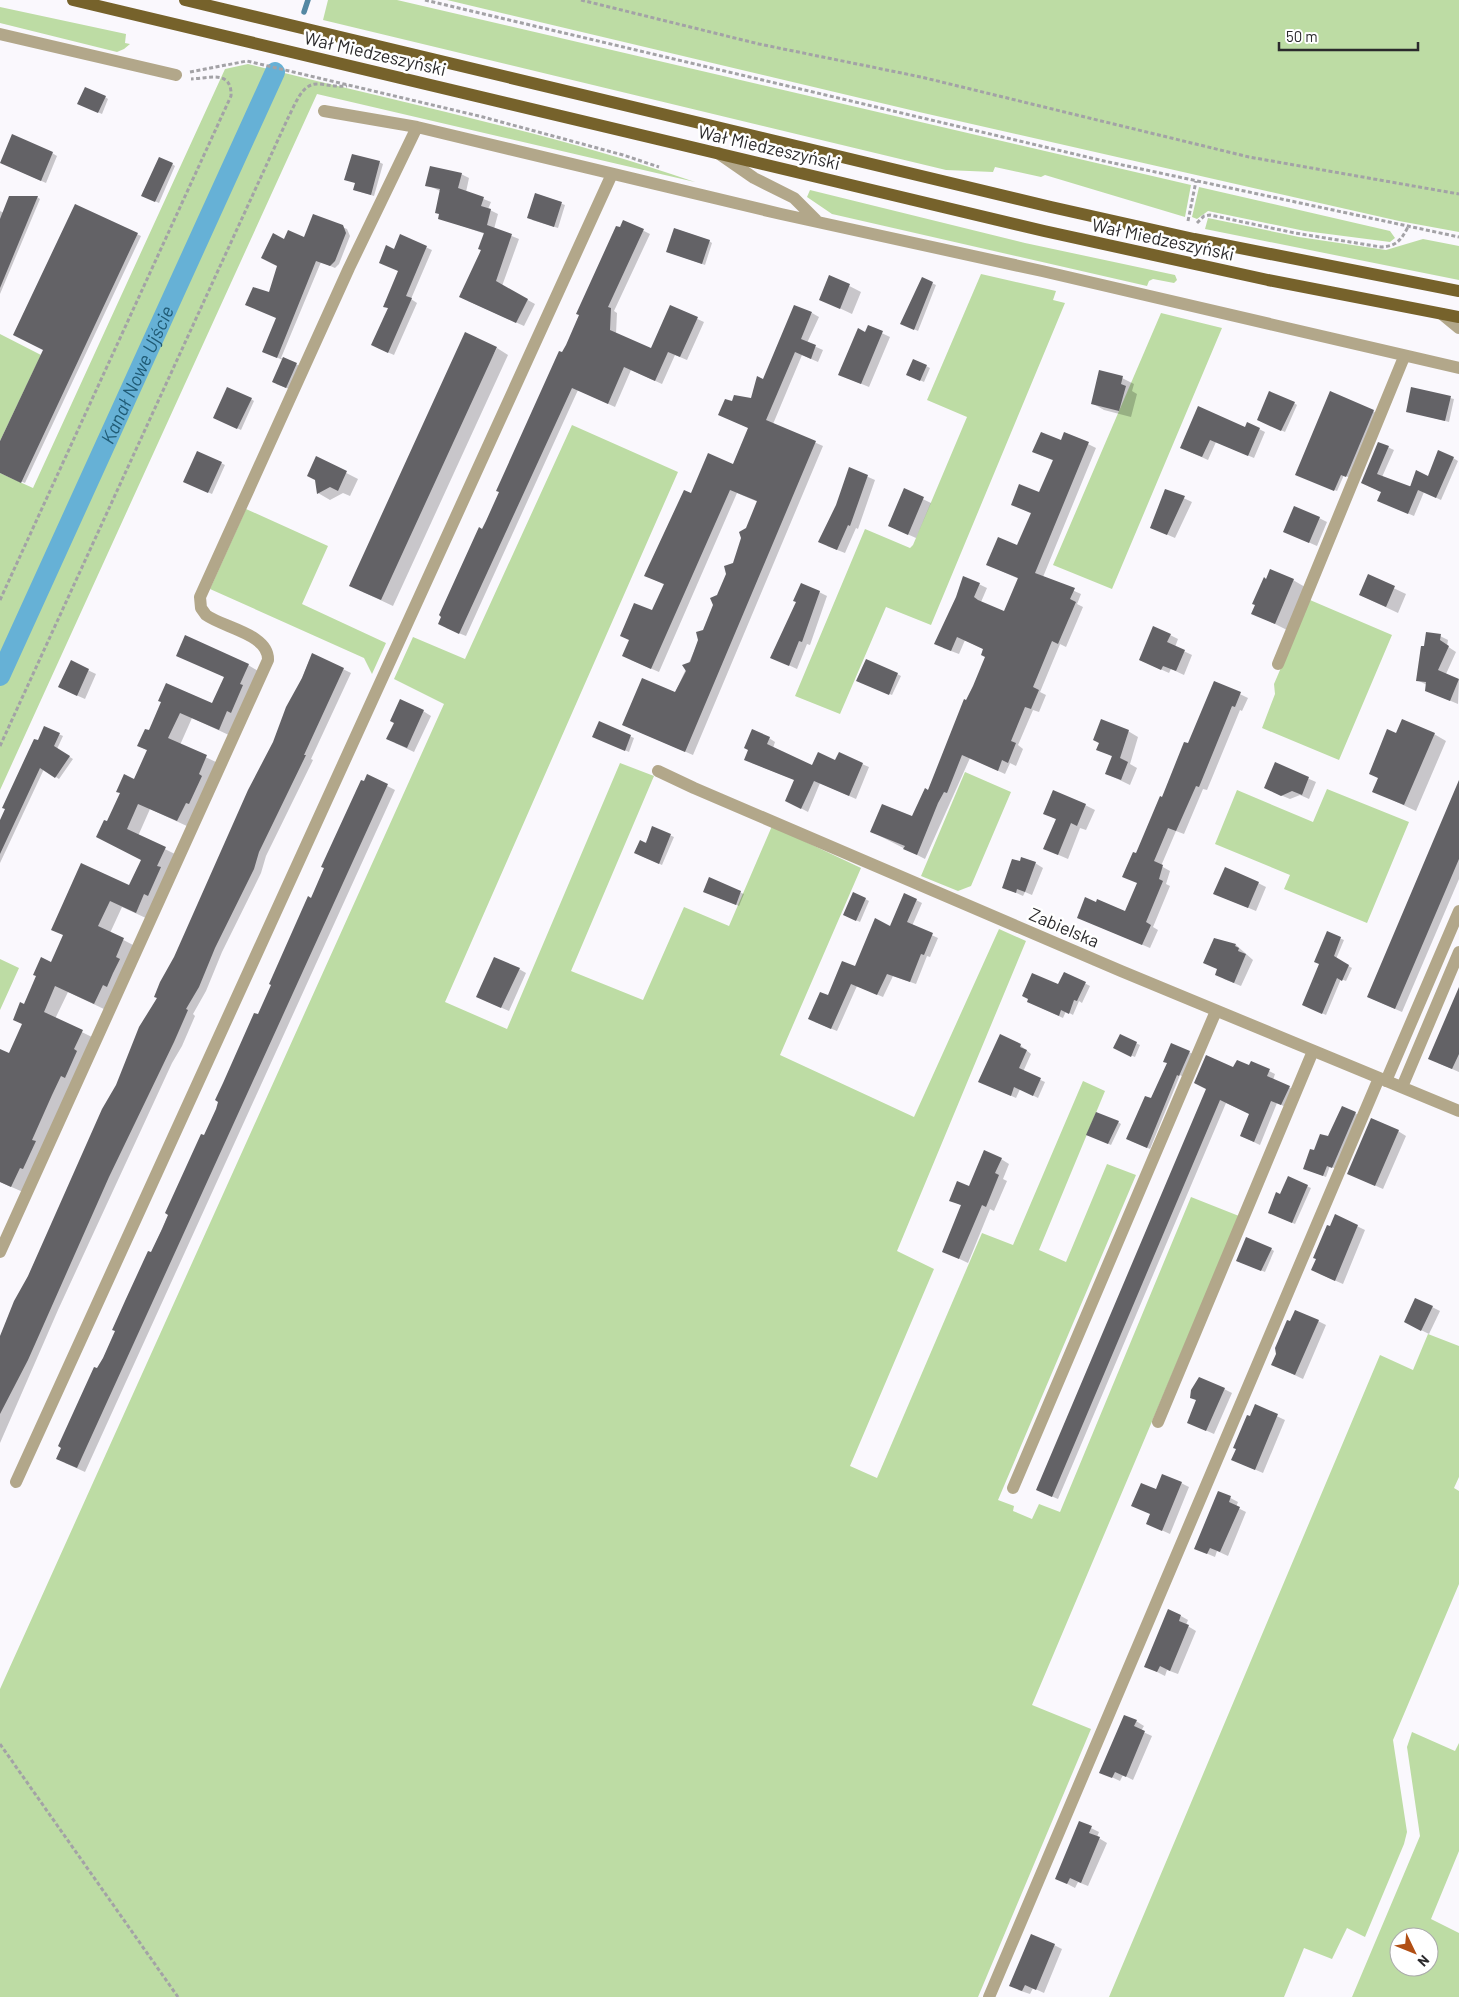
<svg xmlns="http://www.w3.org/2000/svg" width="1459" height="1997" font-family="Barlow,sans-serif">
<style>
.green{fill:#bddca4;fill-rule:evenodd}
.shadow{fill:#0003}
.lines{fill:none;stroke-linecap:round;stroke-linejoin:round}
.stream{stroke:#5488a3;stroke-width:5.5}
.canal{stroke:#66b1d6;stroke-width:20}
.building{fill:#636266}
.path{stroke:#a3a2a6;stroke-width:3;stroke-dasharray:4 2.5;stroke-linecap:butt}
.minor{stroke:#b2a78a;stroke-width:12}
.major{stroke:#76622b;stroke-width:12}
.labels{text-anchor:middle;stroke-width:5;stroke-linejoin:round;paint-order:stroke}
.street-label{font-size:18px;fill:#2b2a2c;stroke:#fff}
.water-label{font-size:19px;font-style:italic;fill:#205b75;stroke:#fff}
</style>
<rect width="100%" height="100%" fill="#faf8fd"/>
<!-- green -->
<path class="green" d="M328 0H397L1191 185 1185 217 1045 175 1041 177 995 167 993 172 946 170 323 20Z
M447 0H1459V232L1399 221 919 112Z
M0 7 126 34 125 43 130 44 124 49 117 52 0 23Z
M248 64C397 102 549 132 695 182L317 94 0 790V473L33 488 225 69Z
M1199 187 1390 231 1395 238 1390 242 1305 231 1208 211 1197 219 1192 217Z
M810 190 1025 243 1175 275 1177 280 1174 283 1153 279 1149 281 1147 286 832 214 807 197Z
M1208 218 1299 237 1386 250 1423 239 1459 246V280L1205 229Z
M981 274 1056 291 1053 300 1065 303 931 625 886 607 840 714 795 696 865 529 910 548 913 545 967 417 927 400Z
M1161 313 1222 328 1112 589 1053 565Z
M0 334 41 355 0 441Z
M572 425 678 472 445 1002 507 1029 620 763 654 776 571 971 643 1000 684 907 729 926 772 826 861 868 780 1055 914 1117 999 929 1026 941 897 1251 934 1269 850 1466 877 1478 982 1233 1013 1245 1083 1081 1105 1091 1039 1250 1066 1262 1107 1164 1136 1175 998 1500 1014 1506 1013 1511 1032 1519 1039 1504 1060 1512 1191 1197 1239 1216 1032 1705 1091 1729 978 1997H0V1689L444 704 394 679 413 637 465 659Z
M246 509 328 546 302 604 386 643 372 674 364 658 210 589Z
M1310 600 1392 635 1339 760 1262 728 1275 694 1274 684Z
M965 772 1011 792 971 886 958 891 921 876Z
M1327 789 1409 822 1367 923 1284 889 1290 875 1215 844 1237 790 1313 822Z
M0 959 19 968 0 1010Z
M1428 1334 1459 1346V1477L1454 1488 1459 1491V1584L1393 1740 1407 1832 1404 1844 1365 1937 1347 1928 1332 1959 1304 1948 1284 1997H1109L1380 1355 1413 1370Z
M1412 1732 1455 1751 1459 1743V1851L1431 1919 1459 1933V1997H1352L1420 1836 1407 1747ZM1399 1937H1429V1967H1399Z"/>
<!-- shadow -->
<path class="shadow" d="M105 97 108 99 102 114 82 105Z
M52 153 57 156 46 183 6 165Z
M379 162 383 164 374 196 354 190Z
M172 164 175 166 159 203 146 197Z
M461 174 469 178 466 192 491 202 488 209 498 214 494 229 519 239 502 286 535 304 524 326 468 301 485 234 440 218V191L427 185Z
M536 195 565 205 558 228 532 220Z
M37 197 40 199 0 294V211L4 213 10 198Z
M76 206 141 236 25 483 0 472V444L45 349Z
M624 221 650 234 614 311 617 313 616 334 651 350 671 307 704 322 687 360 675 355 662 384 631 370 615 407 578 390 466 636 446 628 443 616Z
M342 227 347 229 350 236 339 264 335 268 321 262 281 358 300 366 289 389 276 384 283 360 268 354 278 318 270 294 285 240 305 239Z
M401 236 432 250 411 299 417 303 394 355 378 348 389 309 385 306 400 271 395 250Z
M709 241 712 243 705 265 671 253Z
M830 276 861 292 852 314 820 299Z
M923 279 936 285 918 331 905 325Z
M812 313 819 317 807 343 823 350 818 362 802 355 773 424 823 446 693 755 623 725 675 693 734 564 758 502 737 493 659 672 631 660 665 585 645 575 691 495 733 465 749 428 720 415 733 403 751 400Z
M869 327 890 337 869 387 847 378Z
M497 348 508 355 393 606 363 592Z
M926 366 930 368 924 382 911 376Z
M1122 378 1134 384 1132 391 1137 394 1131 417 1104 410 1092 403Z
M1412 389 1454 399 1449 422 1407 411Z
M251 399 254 401 241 430 218 419Z
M1294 403 1297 405 1285 432 1261 421Z
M1199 408 1245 429H1259L1265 432 1254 458 1216 442 1208 460 1188 451Z
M1373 411 1376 413 1350 478 1344 475 1337 491 1300 476Z
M1062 442 1088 444 1096 448 1043 577 1081 594 1077 604 1083 607 1066 647 1060 644 1040 692 1046 695 1039 712 1033 710 1018 745 1023 749 1016 766 1010 763 1005 774 970 758 925 859 872 832 913 818 929 792 986 657 985 650 965 640 959 654 943 648 964 577 987 588 981 602 1005 613 1019 579 988 565 1018 546 1032 514 1012 504 1039 494 1054 461 1034 452Z
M1379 443 1394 450 1382 477 1416 490 1453 458 1458 461 1441 500 1424 492 1414 516 1384 503 1383 492 1368 486Z
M198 452 225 465 212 494 188 483Z
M317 458 358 479 350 496 343 493 330 500 318 493Z
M850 469 875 480 858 529 856 528 845 553 827 546 837 506Z
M904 490 931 503 916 538 889 526Z
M1166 490 1192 502 1175 538 1159 531Z
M1319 518 1327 522 1317 546 1285 532Z
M1368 576 1406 594 1398 613 1360 595Z
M1267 580H1293L1305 587 1287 630 1253 613Z
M819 592 827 596 810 645 807 644 797 669 771 657Z
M1170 635 1178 639 1175 647 1192 655 1184 675 1171 669 1169 673 1140 660Z
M1440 636 1448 640 1447 646 1456 652 1446 674 1459 680 1458 704 1434 694 1427 685 1417 680 1425 648Z
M312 654 351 673 311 759 313 760 266 856 261 873 222 952 206 991 193 1014 195 1016 182 1046 172 1063 58 1310 0 1443V1337L275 743Z
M177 655 248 665 260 672 231 736 192 718 180 745 218 763 189 827 150 809 138 836 177 855 148 919 122 907 110 933 135 946 106 1010 68 992 55 1019 94 1038 23 1192 0 1182V1051L9 1054 23 1025 24 1006 51 964 64 935 53 929 130 887 142 860 108 823 134 780 148 751 139 746 149 732 163 702 213 705 225 677Z
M71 662 96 674 85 699 67 691Z
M897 674 901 676 892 695 861 682Z
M1215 682 1248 698 1242 711 1240 710 1207 790 1203 789 1184 834 1176 831 1161 866 1170 871 1166 884 1170 886 1153 927 1158 930 1150 948 1079 918 1126 912 1139 884 1136 855 1188 745Z
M423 711 431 716 414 752 395 743Z
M600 723 634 738 629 752 597 738Z
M45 728 63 736 57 749 73 759 59 779 44 769 0 863V824Z
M1128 731 1138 737 1130 764 1137 768 1130 785 1107 774 1113 757 1098 749Z
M1434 734 1446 741 1416 811 1373 791 1379 778 1370 773 1397 735Z
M769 738 775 742 773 748 813 767 836 761 839 754 869 767 856 799 820 783 808 812 793 804 795 780 752 763Z
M1275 764 1316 782 1309 799 1300 795 1290 799 1273 792Z
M368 776 395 790 85 1472 65 1463 98 1370Z
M1459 782V879L1402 1012 1368 997Z
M1085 805 1095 810 1086 830 1080 828 1068 859 1054 853 1057 820 1045 813Z
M653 828 674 837 662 865 639 855Z
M1035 863 1043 868 1032 895 1025 892 1023 896 1003 887Z
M709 879 744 894 739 906 708 893Z
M1258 883 1266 887 1256 911 1222 897Z
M854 893 869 901 860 922 847 916Z
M916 900 922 903 912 926 938 938 930 957 927 956 916 984 893 976 883 997 857 986 837 1031 815 1022 828 996Z
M1327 933 1344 940 1336 959 1352 968 1346 981 1341 979 1326 1015 1306 1006 1321 964Z
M1215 939 1236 945 1253 960 1241 986 1224 979 1218 969Z
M519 969 526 973 509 1011 486 1001Z
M1065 973 1090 986 1082 1003 1079 1001 1073 1015 1066 1011 1063 1018 1033 1004 1059 986Z
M1459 989V1072L1438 1063Z
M1120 1036 1140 1045 1135 1057 1118 1050Z
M1171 1044 1193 1054 1183 1077 1180 1075 1150 1149 1131 1141 1168 1063Z
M1020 1045 1031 1054 1023 1072 1045 1082 1038 1098 1020 1089 1016 1098 985 1084Z
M1233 1069 1269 1071 1275 1074 1273 1080 1295 1090 1288 1108 1277 1103 1260 1145 1241 1136 1250 1114 1226 1103 1058 1499 1044 1493Z
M1355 1113 1358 1115 1336 1169 1330 1166 1326 1177 1308 1170 1315 1152Z
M1118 1122 1121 1124 1111 1145 1091 1136Z
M1398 1131 1406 1136 1383 1189 1349 1174Z
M1001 1159 1009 1164 1003 1179 1007 1181 994 1211 990 1209 968 1263 943 1251 962 1206 951 1200 970 1188Z
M1289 1178 1311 1188 1295 1224 1272 1214Z
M1336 1216 1365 1230 1343 1284 1320 1274Z
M1271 1249 1274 1251 1265 1272 1240 1262Z
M1432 1307 1440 1311 1429 1334 1413 1326Z
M1318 1321 1326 1325 1303 1379 1273 1365 1291 1322Z
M1224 1389 1232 1393 1214 1434 1196 1426Z
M1255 1406 1285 1420 1263 1473 1233 1460Z
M1181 1483 1189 1487 1170 1534 1148 1524 1157 1491Z
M1219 1492 1238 1502 1236 1507 1246 1512 1228 1556 1217 1551 1215 1557 1203 1552Z
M1181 1616 1188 1620 1186 1625 1196 1631 1178 1674 1167 1670 1165 1676 1145 1666Z
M1136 1721 1144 1726 1141 1731 1152 1736 1133 1780 1123 1775 1120 1781 1101 1772Z
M1091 1828 1099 1832 1097 1837 1107 1843 1088 1886 1078 1882 1075 1888 1056 1878Z
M1054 1945 1062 1949 1044 1993 1033 1988 1030 1994 1018 1990Z"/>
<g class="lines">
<!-- stream -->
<path class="stream" d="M304 12 308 0"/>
<!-- canal -->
<path class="canal" id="s1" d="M0 676 275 72"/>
</g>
<!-- building -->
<path class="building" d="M85 87 106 96 98 113 77 104Z
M12 134 53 152 41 181 0 163Z
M352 154 380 161 371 195 353 190 355 183 344 180Z
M159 157 173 163 155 202 141 196Z
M430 166 462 173 458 188 484 197 481 206 491 209 487 225 512 234 496 281 528 299 516 323 459 297 481 250 478 249 484 233 438 219 439 214 435 213 440 189 425 186Z
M535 193 562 202 554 227 527 218Z
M9 196H38L0 288V219Z
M75 204 138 233 21 483 0 473V441L43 350 13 335Z
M313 214 343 225 346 233 335 261 330 266 316 261 277 358 262 352 276 318 245 305 253 287 269 292 277 266 261 258 273 233 284 239 288 230 304 237Z
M623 220 644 229 608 307 611 308 610 330 651 348 670 305 698 317 680 357 668 352 655 381 624 367 608 404 572 388 459 634 438 624 441 617 439 615 479 527 482 529 486 521 499 492 496 491 559 351 562 352 566 345 579 315 576 314 616 226 620 227Z
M674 228 710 240 702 264 666 252Z
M400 234 427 246 406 296 412 298 388 353 371 345 388 308 383 307 398 271 379 263 386 245 394 249Z
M829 275 850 284 840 309 819 300Z
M922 277 933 282 914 330 900 324Z
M794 305 812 312 801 339 816 345 811 359 795 352 766 420 816 441 685 752 622 725 642 678 675 692 686 671 682 665 690 662 698 640 696 632 703 630 713 605 710 598 717 595 726 574 724 566 733 563 741 538 739 532 746 528 757 501 730 490 651 669 622 656 629 640 620 636 634 603 652 610 664 584 644 576 684 490 691 493 708 453 733 464 748 428 718 415 725 399 732 401 734 395 751 398 757 376 763 379Z
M868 325 883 331 861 384 838 375 858 328 865 332Z
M465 332 497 347 381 600 349 586Z
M283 357 297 363 286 388 272 382Z
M913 359 927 365 920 381 906 375Z
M1099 370 1123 376 1121 384 1126 386 1119 411 1091 404Z
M227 387 252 398 237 429 213 418Z
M1411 387 1451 396 1445 421 1406 412Z
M1269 391 1295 402 1281 431 1257 420Z
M1330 391 1374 410 1346 477 1341 475 1334 491 1295 475Z
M1198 406 1245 427 1247 422 1260 428 1248 456 1210 440 1202 457 1180 448Z
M1041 432 1061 440 1064 432 1089 442 1035 573 1075 588 1070 599 1076 602 1058 644 1052 641 1033 687 1039 690 1031 709 1025 707 1011 741 1016 743 1008 763 1002 760 998 771 962 755 947 793 944 792 938 803 917 855 903 849 905 846 870 832 882 804 912 816 925 788 928 790 964 699 966 700 973 686 985 657 981 655 983 649 957 637 951 651 934 644 956 597 963 576 980 583 974 597 978 600 1004 611 1018 578 986 565 998 537 1017 545 1031 513 1011 505 1019 484 1039 492 1053 460 1032 452Z
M1378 442 1389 446 1377 474 1412 487H1410L1416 470 1428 476 1438 450 1454 457 1436 498 1418 490 1408 514 1377 501 1381 492 1361 483Z
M197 451 222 462 208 493 183 482Z
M316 456 347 471 338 491 330 487 317 494 315 480 307 476Z
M849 467 868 475 850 526 848 525 837 550 818 542 836 505Z
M904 488 924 497 908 535 888 526Z
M1165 489 1185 496 1167 535 1150 528Z
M1294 506 1320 517 1309 543 1283 532Z
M1270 569 1294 579 1275 624 1251 614 1255 605 1252 604 1264 577 1266 579Z
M1368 574 1395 586 1386 607 1359 595Z
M801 583 820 591 802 642 799 641 789 666 770 658 796 602 793 601Z
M1153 626 1171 634 1167 642 1185 650 1176 671 1163 666 1161 670 1139 660Z
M1426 632 1441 634 1440 640 1449 646 1438 670 1459 679 1450 701 1425 691 1426 682 1416 681 1421 646H1424Z
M185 635 249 664 240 684 243 685 231 713 227 711 219 730 180 713 168 738 207 755 199 774 202 776 189 804 186 803 177 821 138 804 127 829 166 847 157 866 161 867 148 896 144 894 136 913 110 901 98 926 124 938 116 957 120 959 113 973 107 987 103 985 94 1004 55 986 44 1012 83 1030 74 1049 77 1051 65 1078 61 1076 52 1095 32 1140 36 1141 23 1169 20 1168 11 1187 0 1182V1049L9 1053 22 1024 13 1020 20 1002 24 1004 36 976 33 975 41 957 51 962 63 935 51 930 81 863 129 885 141 860 96 837 104 820 107 821 120 793 116 792 124 774 134 779 147 750 137 746 145 729 149 730 161 702 158 701 166 683 212 703 224 677 176 656Z
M312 653 344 668 304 755H306L259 852 254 869 215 948 199 987 186 1009 188 1010 174 1042 109 1177 28 1360 0 1414V1336L14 1301 28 1276 102 1109 116 1085 139 1027 157 998 154 997 160 982 174 957 248 790 273 742 286 707 302 678Z
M866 659 898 673 889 695 856 681Z
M71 660 89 669 77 696 58 687Z
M1214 681 1241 692 1235 707 1232 706 1199 787 1196 786 1176 831 1168 828 1154 861 1163 865 1159 879 1163 881 1146 922 1151 925 1142 945 1077 918 1085 897 1096 902 1097 899 1125 911 1137 883 1122 877 1133 852 1136 853 1160 796 1162 797 1184 742 1188 743Z
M400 699 424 710 407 748 386 739 394 723 390 721Z
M1101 719 1129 730 1120 758 1128 762 1121 780 1105 774 1112 756 1096 750 1099 743 1093 740Z
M1402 719 1435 733 1404 805 1372 792 1378 778 1369 774 1387 729 1396 733Z
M599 721 631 735 625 751 592 737Z
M44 726 60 733 54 746 70 756 55 778 40 768 0 854V820L5 809 2 808 34 739 38 740Z
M752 729 770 737 767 744 812 765 818 752 835 760 839 752 863 763 849 796 814 781 801 809 785 801 794 780 744 760 748 750 744 748Z
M1275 762 1309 777 1302 795 1292 791 1281 796 1264 788Z
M367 774 388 784 77 1468 56 1459 61 1448 58 1446 94 1367 97 1368 103 1358 115 1331 112 1330 125 1301 148 1251 151 1252 162 1229 168 1215 165 1213 201 1134 204 1135 216 1109 218 1102 215 1100 223 1083 254 1013 258 1014 271 985 269 984 308 896 311 898 324 868 321 867 361 780 364 781Z
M1459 780V859L1395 1009 1367 997Z
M1053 790 1086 804 1077 826 1071 823 1058 855 1043 849 1056 819 1043 814Z
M652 826 671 834 659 864 634 853 640 840 646 843Z
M1021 857 1036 862 1025 892 1017 889 1016 893 1002 888 1012 859 1020 861Z
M1225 867 1259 882 1248 908 1213 894Z
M709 877 741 891 736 905 703 892Z
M853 892 866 898 856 921 843 915Z
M904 893 917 899 907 922 933 933 924 955 921 954 910 982 887 974 877 995 851 984 831 1029 808 1019 820 992 828 995 842 961 855 966 875 918 890 926Z
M1327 931 1341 937 1334 956 1349 965 1342 981 1337 978 1322 1014 1302 1005 1319 964 1314 962Z
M1214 938 1236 944 1235 946 1239 948 1238 951 1246 954 1234 983 1215 975 1217 969 1203 963Z
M494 957 520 968 501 1008 476 997Z
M1064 972 1086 982 1077 1001 1074 1000 1069 1014 1061 1010 1059 1016 1027 1002 1028 999 1022 996 1032 973 1058 984Z
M1459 987V1054L1452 1069 1428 1059Z
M1000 1034 1021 1044 1020 1047 1027 1050 1019 1068 1041 1078 1033 1096 1014 1087 1011 1096 978 1082Z
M1120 1034 1137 1042 1131 1057 1113 1048Z
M1171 1043 1190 1051 1179 1076 1177 1075 1147 1148 1126 1139 1145 1096 1151 1098 1167 1063 1163 1062Z
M1206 1055 1233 1067 1237 1060 1249 1065 1251 1061 1270 1069 1267 1076 1290 1086 1281 1105 1271 1101 1254 1142 1240 1136 1249 1114 1220 1100 1052 1497 1036 1490 1206 1089 1194 1083Z
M1342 1106 1356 1112 1332 1168 1327 1166 1323 1176 1303 1169 1310 1149 1314 1150 1320 1134 1328 1136Z
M1096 1112 1119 1121 1108 1144 1086 1135Z
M1371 1118 1399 1130 1375 1186 1347 1174Z
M984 1150 1002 1158 995 1173 999 1175 986 1207 982 1205 959 1259 942 1252 961 1205 949 1201 957 1181 969 1186Z
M1288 1176 1308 1185 1292 1223 1268 1213 1276 1192 1280 1194Z
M1335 1214 1358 1225 1335 1281 1311 1270 1316 1259 1313 1258 1327 1225 1330 1226Z
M1246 1237 1272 1248 1261 1271 1236 1261Z
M1415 1298 1433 1306 1421 1331 1404 1322Z
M1295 1310 1319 1320 1295 1375 1271 1365 1276 1354 1275 1348 1287 1320 1290 1321Z
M1199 1377 1225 1388 1206 1431 1187 1423 1196 1400 1190 1398 1191 1390Z
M1255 1404 1278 1414 1255 1470 1231 1460 1236 1449 1233 1448 1247 1415 1250 1416Z
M1162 1474 1182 1482 1162 1531 1146 1524 1150 1514 1131 1506 1141 1483 1156 1489Z
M1218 1491 1231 1496 1229 1502 1240 1507 1220 1552 1210 1548 1207 1554 1194 1549Z
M1168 1609 1181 1615 1179 1621 1189 1625 1170 1671 1160 1666 1157 1672 1144 1667Z
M1124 1715 1137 1720 1134 1726 1145 1731 1126 1777 1115 1772 1112 1778 1099 1773Z
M1079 1821 1092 1826 1089 1833 1100 1837 1081 1883 1070 1878 1067 1884 1055 1879Z
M1031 1934 1055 1944 1036 1990 1025 1985 1022 1991 1009 1986Z"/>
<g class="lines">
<!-- path -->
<path class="path" d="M425 0 1104 161 1459 237
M581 0 759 44 921 77 1249 157 1459 194
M190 72 247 61 483 117 623 155 659 167
M1188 221 1196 181
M1197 223 1204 216 1210 215 1295 233 1381 247C1397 246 1401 240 1408 227
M0 600 231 96C232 70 210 78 191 79
M0 746 288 118C295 105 302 82 319 84 329 85 337 87 347 86
M0 1744 178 1997"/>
<!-- minor -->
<path class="minor" d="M0 34 176 75
M324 111 417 127 781 214 1042 271 1459 368
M718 153 754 178 794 198 816 220
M1442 314 1459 328
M1278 664 1404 357
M658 771 694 788 1121 971 1459 1111
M1386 1081 1459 911
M1402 1087 1459 952
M0 1252 268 660C269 634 224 628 206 615L201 608 200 597 349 268 417 127
M1158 1422 1313 1051
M16 1482 612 174
M1013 1488 1216 1011
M989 1997 1379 1078"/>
<!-- major -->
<path class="major" d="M73 0 1044 231 1268 280 1459 317
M185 0 1051 207 1194 239 1459 291"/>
</g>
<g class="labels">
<!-- street labels -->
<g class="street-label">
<text transform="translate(375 54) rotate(13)" y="6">Wał Miedzeszyński</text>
<text transform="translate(769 148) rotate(13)" y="6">Wał Miedzeszyński</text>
<text transform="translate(1163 240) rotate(12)" y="6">Wał Miedzeszyński</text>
<text transform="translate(1064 928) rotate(23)" y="6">Zabielska</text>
</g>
<!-- water labels -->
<g class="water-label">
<text dy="7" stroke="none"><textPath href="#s1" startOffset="331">Kanał Nowe Ujście</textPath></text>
</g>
</g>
<!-- north arrow -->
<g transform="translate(1414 1952) rotate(133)"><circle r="24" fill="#ffffff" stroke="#aaaaab"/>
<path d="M0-4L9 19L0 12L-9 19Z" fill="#b14f14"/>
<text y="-8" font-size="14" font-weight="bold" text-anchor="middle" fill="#2b2a2c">N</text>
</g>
<!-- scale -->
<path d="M1279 42v8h139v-8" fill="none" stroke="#2b2a2c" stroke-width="2.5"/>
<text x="1286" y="42" font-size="15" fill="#2b2a2c" stroke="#ffffff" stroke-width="4" paint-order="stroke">50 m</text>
</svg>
